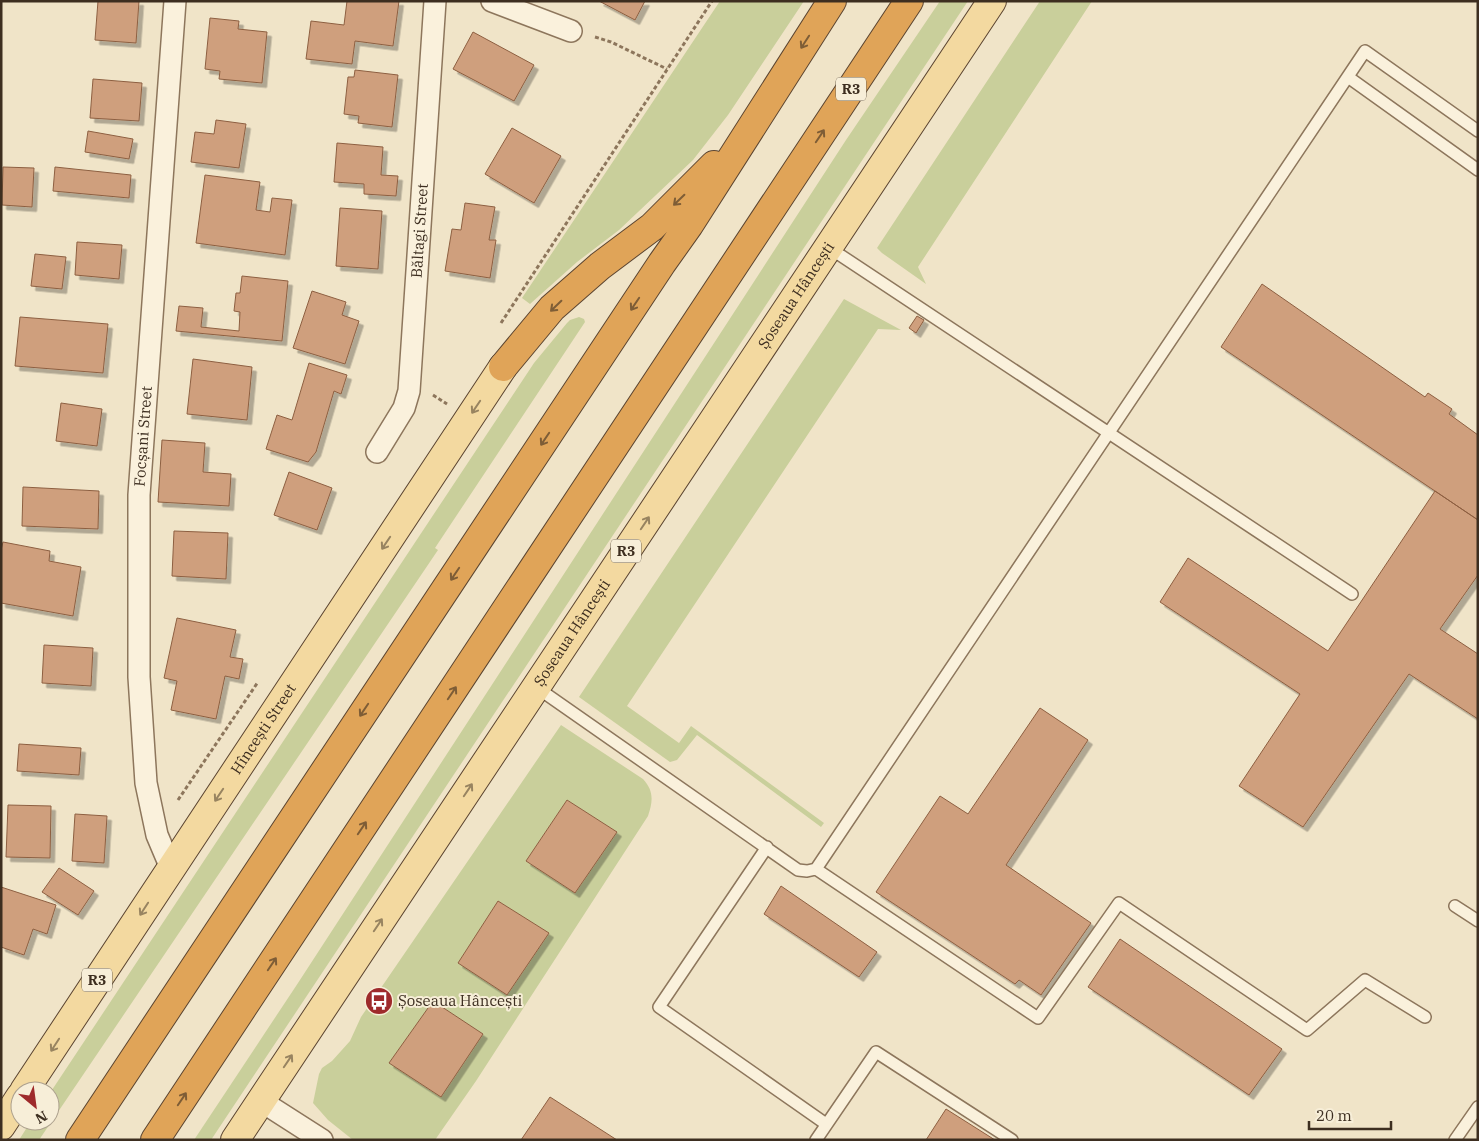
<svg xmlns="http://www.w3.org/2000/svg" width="1479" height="1141" font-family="'IBM Plex Serif',serif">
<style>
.green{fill:#c9cf9b;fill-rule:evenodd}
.building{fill:#cf9f7d;stroke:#8d5f41;filter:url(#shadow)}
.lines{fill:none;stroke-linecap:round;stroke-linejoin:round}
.lane-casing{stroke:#8d765c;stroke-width:14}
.street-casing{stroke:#8d765c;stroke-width:24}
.primary-casing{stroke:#5b4430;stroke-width:30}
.highway-casing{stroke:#5b4430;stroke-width:30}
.path{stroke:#8d765c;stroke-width:3;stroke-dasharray:4 2.5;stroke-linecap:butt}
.lane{stroke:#faf1dc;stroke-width:11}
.street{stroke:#faf1dc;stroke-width:21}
.primary{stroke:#f3d9a0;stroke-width:28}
.highway{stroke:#e0a458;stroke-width:28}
.oneway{stroke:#7e5d36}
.oneway2{stroke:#988460}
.labels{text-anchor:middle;stroke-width:4;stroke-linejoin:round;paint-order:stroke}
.shield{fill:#f7eed8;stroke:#756857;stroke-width:1}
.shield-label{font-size:14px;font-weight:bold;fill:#3d2e20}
.street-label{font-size:15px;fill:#3d2e20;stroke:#f7eed8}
.poi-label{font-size:15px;fill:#3d2e20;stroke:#f7eed8;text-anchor:start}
</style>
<defs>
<filter id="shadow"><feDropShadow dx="4.5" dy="4.5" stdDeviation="0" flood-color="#0004"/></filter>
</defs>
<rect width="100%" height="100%" fill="#f0e4c8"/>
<!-- green -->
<path class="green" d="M720 1H804L728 115 693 160 619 230 577 262 530 304 522 298Z
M940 1H968L211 1140H194L298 983 846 140Z
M1040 1H1092L918 267 926 284 882 253 877 248Z
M844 299 901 330 878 329 627 706 679 743 691 726 824 823 821 827 697 735 677 760 670 762 579 697Z
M579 317 584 319 585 322 435 548 438 550 39 1140H19L31 1121H50V1093L534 363 567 323 570 320Z
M561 725 643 779C654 791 653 801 648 816L476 1081 435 1140H353L328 1120 313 1103 319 1074 322 1068 332 1061 350 1041 361 1017ZM567 800 617 832 575 893 526 861ZM498 901 549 933 507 995 458 963ZM433 1001 483 1034 441 1097 389 1063Z"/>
<!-- building -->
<path class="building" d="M98 1H139L136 43 95 40Z
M347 1H399L393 46 355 41 352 64 306 59 311 21 344 25Z
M599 1H645L635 20Z
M210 18 239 21 238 29 267 32 262 83 219 79 220 71 205 69Z
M473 32 534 65 514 101 453 69Z
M355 70 398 75 392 127 358 123 359 116 344 114 348 77H354Z
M93 79 142 83 139 121 90 118Z
M216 120 246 124 239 168 191 162 195 132 214 134Z
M512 128 561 156 534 203 485 174Z
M88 131 133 139 129 159 85 152Z
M337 143 383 147 381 175 398 176 396 196 364 194V184L334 182Z
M3 167 34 168 32 207 2 205Z
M55 167 131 175 129 198 53 191Z
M205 175 260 182 256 210 270 212 272 198 292 200 285 255 196 243Z
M465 203 495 207 489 240H496L490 278 445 271 452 229 461 230Z
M340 208 382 211 378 269 336 266Z
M77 242 122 245 119 279 75 275Z
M35 254 66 257 62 289 31 286Z
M242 276 288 281 282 341 176 331 179 306 203 308 201 327 239 331 240 312 234 311 236 293H240Z
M1262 284 1425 397 1428 393 1452 409 1449 414 1478 435V520L1221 347Z
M312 291 346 302 342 315 359 321 345 364 293 348Z
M917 316 924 320 916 333 909 328Z
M20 317 108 324 103 373 15 366Z
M193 359 252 367 247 420 187 414Z
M309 363 347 375 341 394 334 391 316 452 308 462 266 449 277 415 292 420Z
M61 403 102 409 97 446 56 441Z
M162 440 205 443 203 472 231 474 229 506 158 502Z
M289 472 332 488 317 530 274 515Z
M23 487 99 491 98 529 22 526Z
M1435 491 1478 520V575L1440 629 1478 654V719L1409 674 1303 827 1239 786 1300 694 1160 602 1188 558 1328 651Z
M174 531 228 533 226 579 172 576Z
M3 542 50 551 49 561 81 567 73 616 1 603V550Z
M177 618 236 630 230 657 243 659 239 679 225 676 216 719 171 710 177 681 164 678Z
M44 645 93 648 91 686 42 683Z
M1040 708 1088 740 1006 865 1091 923 1041 995 1019 980 1015 984 876 892 940 796 968 814Z
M19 744 81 748 79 775 17 771Z
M567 800 617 832 575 893 526 861Z
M8 805 51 806 50 858 6 857Z
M75 814 107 816 104 863 72 861Z
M59 868 94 891 78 915 42 892Z
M781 886 877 952 859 977 764 914Z
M1 887 56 905 47 934 33 929 24 955 1 947Z
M498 901 549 933 507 995 458 963Z
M1120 939 1282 1049 1249 1095 1088 987Z
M433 1001 483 1034 441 1097 389 1063Z
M550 1097 617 1140H521Z
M946 1109 995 1140H926Z"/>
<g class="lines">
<defs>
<path id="lane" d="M1348 77 1478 170
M828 247 1352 594
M536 687 798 870 807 871 816 869
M767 847 659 1007 826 1124
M1455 906 1478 921
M1425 1017 1365 980 1307 1030 1119 903 1038 1018 816 869 1365 51 1478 131
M816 1140 876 1052 1012 1140
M1455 1140 1478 1107"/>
<g id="street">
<path d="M492 1 571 31"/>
<path id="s1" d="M377 452 404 408 409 391 435 1"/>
<path id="s2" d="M171 868 157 835 146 783 139 677V495L175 1"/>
<path d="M261 1101 322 1140"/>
</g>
<g id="primary">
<path id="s3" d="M24 1091 503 367"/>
<path d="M1 1126 20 1097"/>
<path id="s4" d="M235 1140 992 1"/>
</g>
<path id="highway" d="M503 367 552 308 600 266 652 227 714 165
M80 1140 662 263 689 225 832 1
M155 1140 909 1"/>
</defs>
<!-- lane casing -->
<use href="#lane" class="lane-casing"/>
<!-- street casing -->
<use href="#street" class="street-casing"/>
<!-- primary casing -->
<use href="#primary" class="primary-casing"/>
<!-- highway casing -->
<use href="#highway" class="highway-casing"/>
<!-- path -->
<path class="path" d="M595 37 611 42 667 69
M501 323 712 1
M433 395 447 404
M178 800 258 682"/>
<!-- lane -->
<use href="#lane" class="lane"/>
<!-- street -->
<use href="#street" class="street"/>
<!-- primary -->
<use href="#primary" class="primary"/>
<!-- highway -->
<use href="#highway" class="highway"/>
</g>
<!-- one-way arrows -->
<defs><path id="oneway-shaft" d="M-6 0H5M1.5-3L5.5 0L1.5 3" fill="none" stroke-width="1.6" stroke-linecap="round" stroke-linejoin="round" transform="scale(1.25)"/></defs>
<g class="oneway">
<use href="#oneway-shaft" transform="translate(805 42) rotate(123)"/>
<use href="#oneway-shaft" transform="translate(820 136) rotate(-56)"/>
<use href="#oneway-shaft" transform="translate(679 200) rotate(136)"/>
<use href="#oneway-shaft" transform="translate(635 304) rotate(124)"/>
<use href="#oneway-shaft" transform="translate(556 306) rotate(136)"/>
<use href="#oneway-shaft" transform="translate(545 439) rotate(124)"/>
<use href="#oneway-shaft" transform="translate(455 574) rotate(124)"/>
<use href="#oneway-shaft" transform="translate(452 693) rotate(-56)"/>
<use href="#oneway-shaft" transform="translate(364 710) rotate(124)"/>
<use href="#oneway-shaft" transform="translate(362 828) rotate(-56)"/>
<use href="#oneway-shaft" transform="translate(272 964) rotate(-56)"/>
<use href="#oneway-shaft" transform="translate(182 1099) rotate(-56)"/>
</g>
<g class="oneway2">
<use href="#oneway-shaft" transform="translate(476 407) rotate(124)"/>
<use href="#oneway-shaft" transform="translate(645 523) rotate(-56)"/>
<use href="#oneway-shaft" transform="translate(386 543) rotate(124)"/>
<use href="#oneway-shaft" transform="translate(468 790) rotate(-56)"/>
<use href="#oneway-shaft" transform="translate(219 795) rotate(124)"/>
<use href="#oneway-shaft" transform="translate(144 909) rotate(123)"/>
<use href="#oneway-shaft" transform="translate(378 925) rotate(-56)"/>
<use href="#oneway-shaft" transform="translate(55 1045) rotate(123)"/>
<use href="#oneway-shaft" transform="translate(288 1061) rotate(-56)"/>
</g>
<!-- icons -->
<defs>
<symbol id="bus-disc" viewBox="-11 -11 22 22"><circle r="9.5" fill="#9e2a2b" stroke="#f7eed8"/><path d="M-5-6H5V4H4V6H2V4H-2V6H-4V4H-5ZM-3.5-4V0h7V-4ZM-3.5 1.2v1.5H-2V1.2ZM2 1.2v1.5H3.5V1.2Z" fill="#fff"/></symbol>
</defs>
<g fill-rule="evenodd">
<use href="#bus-disc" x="363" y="985" width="32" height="32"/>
</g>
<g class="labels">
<!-- shield labels -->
<g class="shield">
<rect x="836" y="77.5" width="30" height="23" rx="4"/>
<rect x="611" y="539.5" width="30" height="23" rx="4"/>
<rect x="82" y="968.5" width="30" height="23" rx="4"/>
</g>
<g class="shield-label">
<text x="851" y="94">R3</text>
<text x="626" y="556">R3</text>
<text x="97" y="985">R3</text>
</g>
<!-- street labels -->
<g class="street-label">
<text dy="5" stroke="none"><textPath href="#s1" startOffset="230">Băltagi Street</textPath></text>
<text dy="5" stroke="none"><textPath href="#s4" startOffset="1014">Șoseaua Hâncești</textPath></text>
<text dy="5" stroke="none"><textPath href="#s2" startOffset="436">Focșani Street</textPath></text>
<text dy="5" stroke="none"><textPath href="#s4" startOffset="609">Șoseaua Hâncești</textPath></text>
<text dy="5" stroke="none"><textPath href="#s3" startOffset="434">Hîncești Street</textPath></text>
</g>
<!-- poi labels -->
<g class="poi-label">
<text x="398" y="1006">Șoseaua Hâncești</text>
</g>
</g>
<!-- border -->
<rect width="1479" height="1141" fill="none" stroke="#3d2e20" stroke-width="5"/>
<!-- north arrow -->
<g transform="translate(35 1106) rotate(151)"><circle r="24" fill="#f7eed8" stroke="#ada18e"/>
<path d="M0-4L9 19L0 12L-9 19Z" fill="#9e2a2b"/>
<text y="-8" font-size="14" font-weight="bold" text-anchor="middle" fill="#3d2e20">N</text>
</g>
<!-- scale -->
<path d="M1309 1121v8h82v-8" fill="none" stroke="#3d2e20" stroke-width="2.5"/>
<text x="1316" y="1121" font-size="15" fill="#3d2e20" stroke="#f7eed8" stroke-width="4" paint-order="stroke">20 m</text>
</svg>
